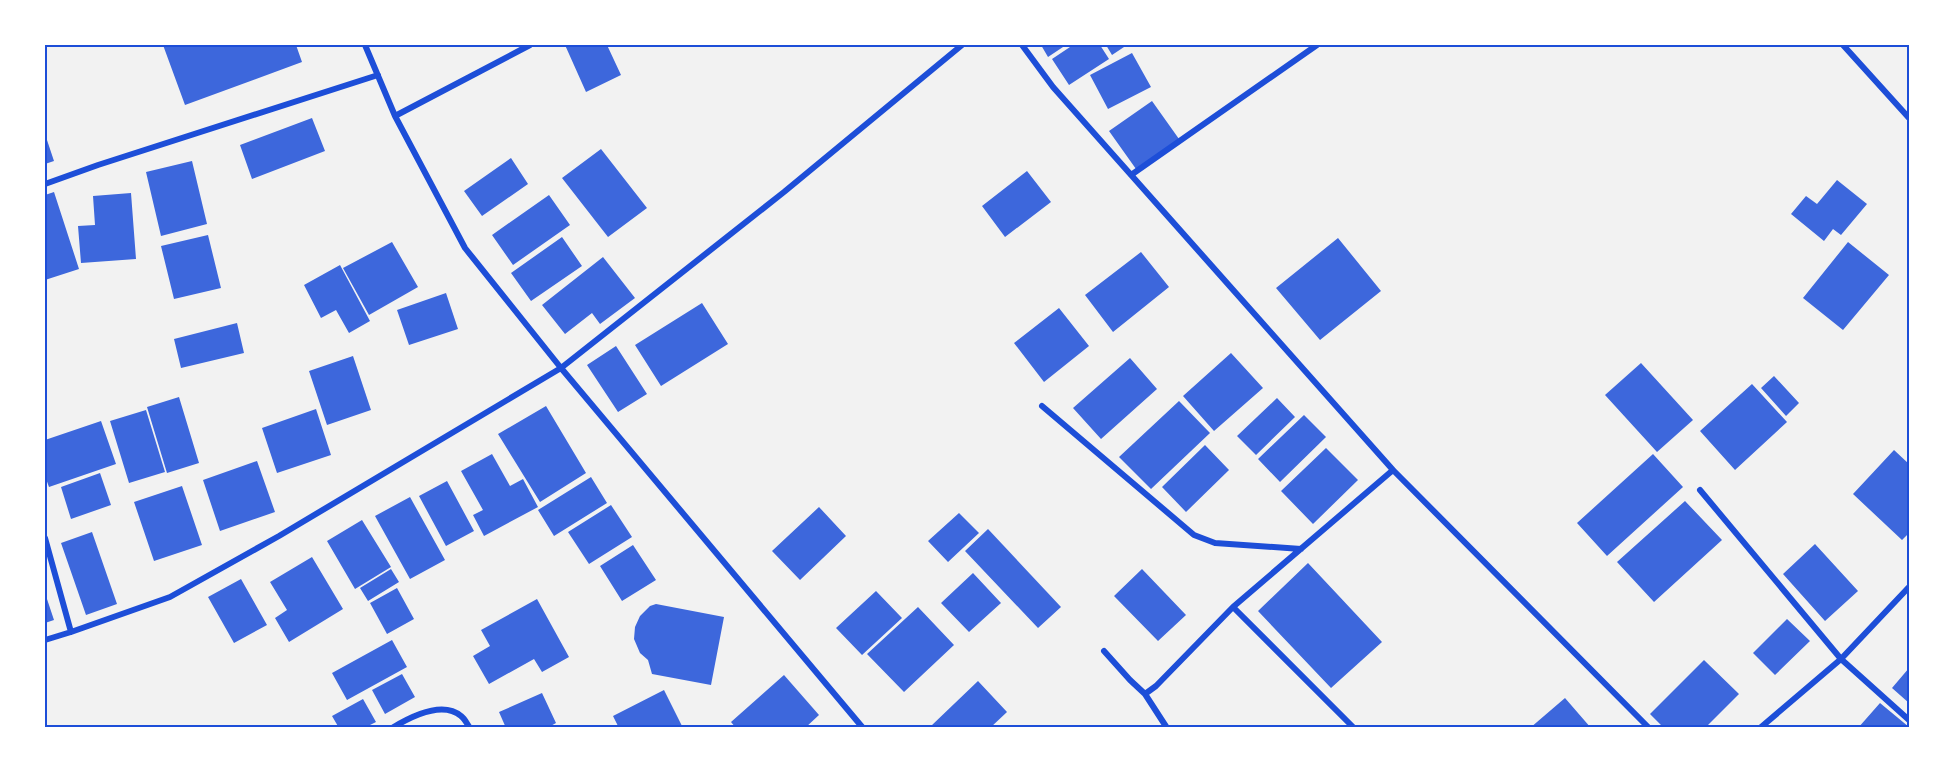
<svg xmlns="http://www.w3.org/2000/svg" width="1954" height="773" font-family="'Public Sans',sans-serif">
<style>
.building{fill:#3d67dc}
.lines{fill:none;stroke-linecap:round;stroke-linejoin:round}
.minor{stroke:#1d4ed8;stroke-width:6}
.neatline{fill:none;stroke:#1d4ed8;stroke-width:2}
</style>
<rect width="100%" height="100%" fill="#f2f2f2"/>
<!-- building -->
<path class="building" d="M163 45H296L302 62 185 105Z
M565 45H607L621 75 586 92Z
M1041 45H1066L1048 57Z
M1073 45H1100L1109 59 1069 85 1052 59Z
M1106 45H1127L1112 55Z
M1132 53 1151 87 1108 109 1090 75Z
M1152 101 1179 139 1136 169 1109 131Z
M312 118 325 151 252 179 240 145Z
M45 134 54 161 45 164Z
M601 149 647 208 608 237 562 178Z
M511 158 528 184 482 216 464 191Z
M192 161 207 224 161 236 146 172Z
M1027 171 1051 202 1005 237 982 206Z
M1837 180 1867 204 1841 235 1833 229 1824 241 1791 214 1806 196 1817 204Z
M54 192 79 269 45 280V195Z
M131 193 136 259 81 263 78 226 95 225 93 196Z
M549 195 570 225 513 265 492 235Z
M208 235 221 288 174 299 161 246Z
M562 237 582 266 531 301 511 273Z
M1338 238 1381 291 1320 340 1276 288Z
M392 242 418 287 369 315 343 268Z
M1848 242 1889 275 1843 330 1803 298Z
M1141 252 1169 287 1113 332 1085 295Z
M603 257 635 298 600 324 592 313 565 334 542 305Z
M340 265 370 321 349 333 336 310 321 318 304 285Z
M446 293 458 329 409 345 397 310Z
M702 303 728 344 661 386 635 345Z
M1059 308 1089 346 1044 382 1014 343Z
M237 323 244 353 181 368 174 339Z
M616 346 647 394 618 412 587 365Z
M1231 353 1263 388 1214 431 1183 396Z
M353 356 371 410 327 425 309 371Z
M1130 358 1157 389 1101 439 1073 408Z
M1641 363 1693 420 1657 452 1605 395Z
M1774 376 1799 403 1786 416 1761 388Z
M1752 384 1787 422 1735 470 1700 431Z
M179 397 199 463 167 473 147 407Z
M1277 398 1295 417 1256 455 1237 436Z
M1179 401 1210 433 1151 489 1119 457Z
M546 406 586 473 540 502 498 434Z
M316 409 331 455 277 473 262 428Z
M146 410 165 472 129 483 110 421Z
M1304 415 1326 437 1280 482 1258 459Z
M101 421 116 464 49 487 45 476V440Z
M1205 445 1229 470 1186 512 1162 487Z
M1326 448 1358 480 1313 524 1281 491Z
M1894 450 1909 464V533L1902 540 1853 494Z
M492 454 510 486 523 479 538 507 484 536 473 515 483 510 461 471Z
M1653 454 1683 487 1607 556 1577 523Z
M257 461 275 512 220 531 203 480Z
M100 473 111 505 71 519 61 487Z
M591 477 607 503 554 536 538 510Z
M447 481 474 531 446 546 419 496Z
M182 486 202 545 154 561 134 502Z
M410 497 445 560 410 579 375 516Z
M1685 501 1722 540 1654 602 1617 562Z
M611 505 632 537 589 564 568 532Z
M819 507 846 536 800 580 772 551Z
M959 513 979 533 948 562 928 541Z
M362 520 391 567 355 589 327 541Z
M988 529 1061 607 1038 628 965 551Z
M92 532 117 604 86 615 61 543Z
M1815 544 1858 591 1825 621 1783 574Z
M633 545 656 580 622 601 600 566Z
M312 557 343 609 289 642 275 618 287 610 270 582Z
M1308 563 1382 642 1331 688 1258 611Z
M391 569 399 582 368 601 360 588Z
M1142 569 1186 615 1158 641 1114 596Z
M973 573 1001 603 969 632 941 603Z
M241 579 267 625 234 643 208 597Z
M397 588 414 619 387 634 370 603Z
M876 591 902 618 862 655 836 628Z
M45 593 54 620 45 623Z
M537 599 569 657 542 672 534 659 489 684 473 656 490 646 481 630Z
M656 604 724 617 711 685 652 674 648 660 640 653 634 639 635 627 640 616 650 606Z
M918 607 954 645 904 692 867 654Z
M1787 619 1810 641 1775 675 1753 653Z
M392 640 407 667 347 700 332 673Z
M1704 660 1739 694 1705 728H1664L1650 714Z
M1909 668V703L1892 688Z
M402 674 415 697 385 714 372 690Z
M784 675 819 715 805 728H736L731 722Z
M978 681 1007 712 990 728H933L931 726Z
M664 690 683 728H619L613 716Z
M542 693 556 723 547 728H506L499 712Z
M1565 698 1591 728H1530Z
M363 699 376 722 364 728H339L332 716Z
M1880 703 1909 727V728H1858Z"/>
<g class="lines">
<!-- minor -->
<path class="minor" d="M365 45 395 116 465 248 561 368 863 728
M1022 45 1053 87 1393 470 1649 728
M1843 45 1909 118
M395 116 530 45
M1131 175 1317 45
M45 184 98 165 378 75
M1042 406 1194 535 1215 543 1301 549
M1700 490 1841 659 1909 720
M45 538 71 632
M45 640 71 632 170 597 279 536 561 368 784 192 962 45
M1104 651 1130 680 1145 694 1156 686 1233 607
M1145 694 1167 728
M392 728C410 717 442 700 461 716 465 719 467 724 470 728
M1354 728 1233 607 1393 470
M1760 728 1841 659 1909 587"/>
</g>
<!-- border -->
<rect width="1954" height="773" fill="none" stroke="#ffffff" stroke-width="93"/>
<rect x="46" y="46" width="1862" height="680" class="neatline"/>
</svg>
